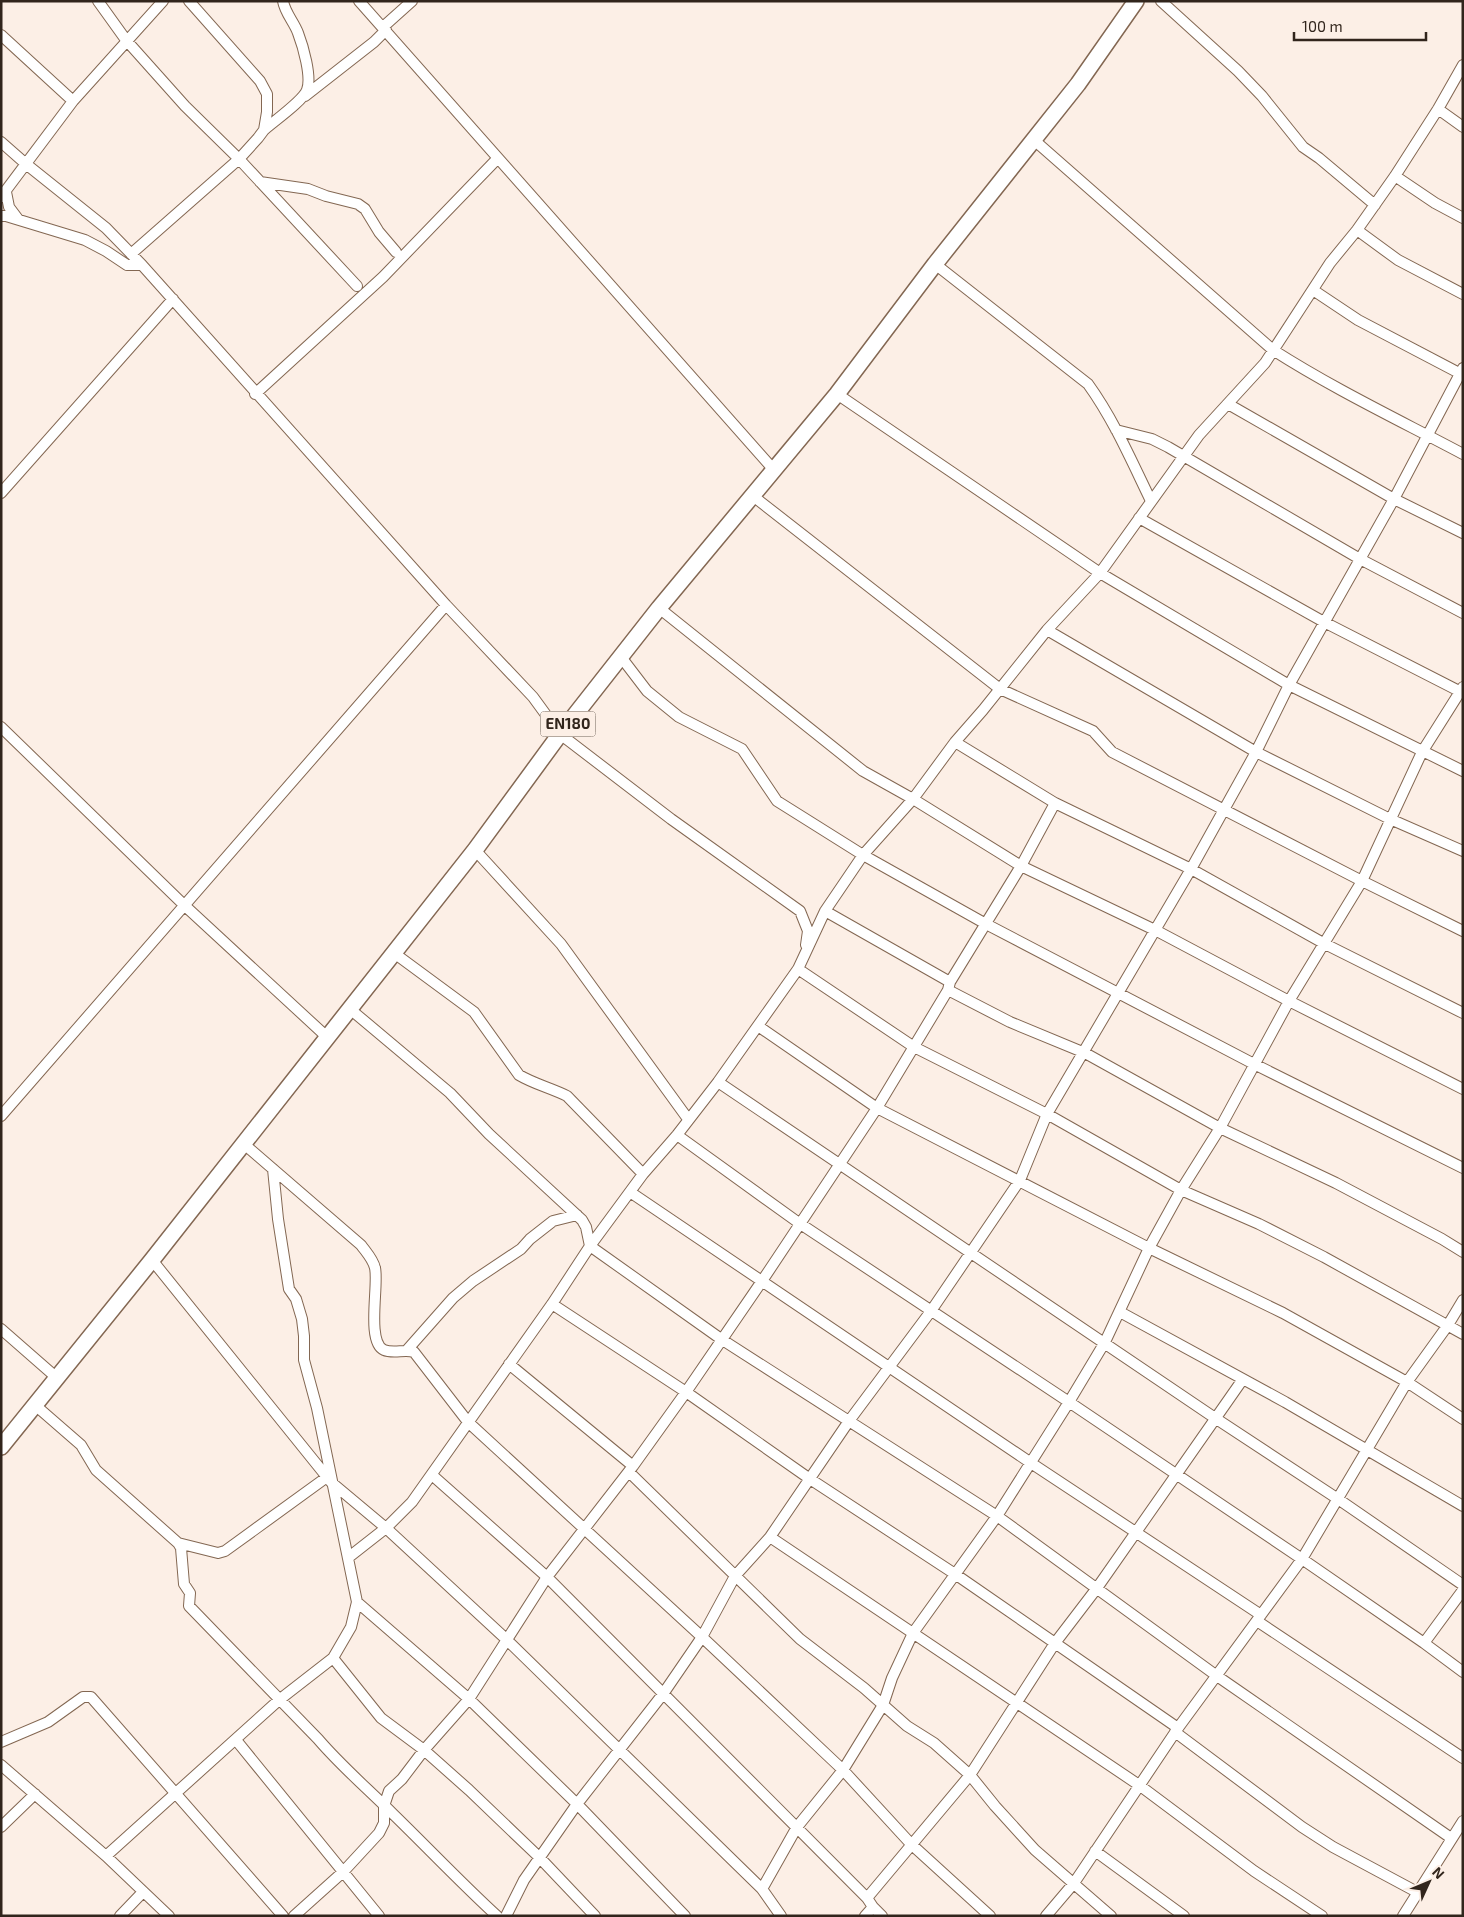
<svg xmlns="http://www.w3.org/2000/svg" width="1464" height="1917" font-family="'Exo 2',sans-serif">
<style>
.lines{fill:none;stroke-linecap:round;stroke-linejoin:round}
.minor-casing{stroke:#836752;stroke-width:12}
.primary-casing{stroke:#836752;stroke-width:18}
.minor{stroke:#fff;stroke-width:10}
.primary{stroke:#fff;stroke-width:15}
.labels{text-anchor:middle;stroke-width:4;stroke-linejoin:round;paint-order:stroke}
.shield{fill:#fcefe6;stroke:#6e6259;stroke-width:1}
.shield-label{font-size:15px;font-weight:bold;fill:#31251c}
</style>
<rect width="100%" height="100%" fill="#fcefe6"/>
<g class="lines">
<defs>
<path id="minor" d="M98 1 126 40 185 106 239 159 357 286
M359 1 774 470
M1161 1 1238 71 1262 96 1303 147 1319 158 1375 205
M383 27 412 1
M1 35 73 101
M305 96 374 42 386 30
M1438 109 1463 127
M264 130C274 121 303 101 307 90 312 77 303 46 298 33 294 22 285 13 283 1
M1034 140 1273 350C1334 389 1399 420 1463 454
M1 142 26 164 106 228 142 265 446 605 533 697 560 734 671 819 800 911 808 931 806 945
M1395 176 1435 203 1463 218
M260 182 308 189 326 196 358 204 365 209 379 232 396 252
M6 192 9 207 18 219
M1 197 73 101 163 1
M1 216H6L85 240 106 251 127 265H142
M1357 230 1398 260 1463 294
M131 254 239 159 258 138 264 130 267 112V94L260 81 189 1
M935 264 1088 384C1114 420 1132 462 1151 501
M1313 290 1358 320 1463 375
M255 394 383 277 498 158
M837 394 1100 573 1289 685 1463 771
M1228 404 1394 499 1463 533
M1116 430 1152 439 1168 447 1360 559 1463 613
M1 493 173 299
M753 496 1000 689 1093 731 1112 752 1362 881 1463 931
M1139 518 1324 622 1463 693
M659 608 863 771 913 799 1021 866 1157 931 1289 1001 1463 1089
M1047 630 1256 752 1390 819 1463 851
M621 657 647 691 679 717 742 749 777 801 863 855 986 924 1254 1064 1463 1168
M1 727 184 905 327 1037
M955 742 1055 803 1191 869 1325 944 1463 1013
M475 850 561 944 688 1119
M825 911 950 982
M394 953 474 1012 519 1075C534 1084 551 1088 567 1096L643 1174
M798 969 914 1047 1047 1114 1181 1190 1259 1224 1324 1257 1463 1334
M948 990 1010 1022 1085 1053 1220 1128 1336 1183 1442 1239 1463 1252
M350 1009 450 1093 489 1134 582 1220 586 1227 590 1246 721 1339 997 1516 1217 1676 1451 1838
M758 1026 877 1108 1149 1248 1283 1313 1407 1382 1463 1419
M718 1082 1215 1418 1338 1499 1463 1585
M1 1116 446 605
M677 1135 799 1223 1069 1402 1302 1559 1424 1643 1463 1672
M244 1144 361 1245C366 1252 373 1259 375 1268 379 1284 366 1342 384 1350 393 1354 405 1349 414 1352L468 1422 702 1637 843 1770 911 1844 990 1916
M630 1192 1031 1463 1261 1615
M152 1260 331 1482 386 1528 506 1639 762 1889 797 1827 843 1770 883 1705 892 1678 913 1633 997 1516 1069 1402 1105 1342 1149 1248 1181 1190 1220 1128 1289 1001 1362 881 1422 752 1463 687
M552 1304 686 1392 810 1479 955 1574 1178 1728
M1120 1312 1285 1402 1463 1506
M1 1329 57 1378
M407 1350 453 1298 473 1281 521 1249 530 1239 553 1221 577 1215
M509 1364 633 1466
M35 1405 81 1445 96 1470 178 1543 181 1548 184 1584 190 1593 189 1606 318 1739C341 1766 368 1789 393 1814 428 1848 461 1883 497 1916
M629 1472 800 1639 864 1688 907 1726 934 1743 970 1775 995 1806 1035 1850 1111 1916
M432 1475 547 1577 867 1898 873 1907 882 1916
M770 1537 1139 1785 1254 1871 1322 1916
M178 1543 218 1553 225 1551 327 1477
M349 1557 386 1528 412 1502 552 1304 590 1246 643 1174 677 1135 718 1082 798 969 825 911 863 855 913 799 955 742 983 710 1047 630 1100 573 1199 435 1265 363 1330 263 1357 230 1395 176 1438 109 1463 65
M357 1602 469 1699 577 1804 685 1916
M1257 1621 1463 1758
M1424 1643 1463 1590
M333 1658 381 1718 424 1750 469 1790 539 1857 595 1916
M1175 1732 1302 1827 1333 1847 1417 1892
M236 1740 379 1916
M1 1742 48 1722 83 1697H91L283 1916
M1 1765 106 1856 169 1916
M1 1827 35 1794
M1095 1851 1184 1916
M106 1856 279 1700 333 1658 351 1627 357 1602 317 1408 304 1360V1336L302 1319 296 1299 289 1289 278 1219 273 1169
M762 1889 781 1916
M867 1898 970 1775 1055 1643 1097 1588 1243 1379
M120 1916 143 1892
M294 1916 343 1872 379 1833 384 1823V1806L389 1791 402 1779 424 1750 469 1699 547 1577 633 1466 686 1392 762 1281 877 1108 948 990 950 982 1021 866 1055 803
M506 1916 524 1880 577 1804 663 1694 702 1637 735 1576 770 1537 849 1421 931 1311 1020 1180 1047 1114 1191 869 1256 752 1289 685 1394 499 1463 368
M865 1916 873 1907
M1046 1916 1074 1883 1178 1728 1302 1559 1407 1382 1448 1325 1463 1300
M1403 1916 1463 1821"/>
<path id="primary" d="M1 1447 152 1260 475 850 560 734 659 608 837 394 935 264 1078 84 1136 1"/>
</defs>
<!-- minor casing -->
<use href="#minor" class="minor-casing"/>
<!-- primary casing -->
<use href="#primary" class="primary-casing"/>
<!-- minor -->
<use href="#minor" class="minor"/>
<!-- primary -->
<use href="#primary" class="primary"/>
</g>
<g class="labels">
<!-- shield labels -->
<rect class="shield" x="540.5" y="711.5" width="55" height="25" rx="4"/>
<g class="shield-label">
<text x="568" y="729">EN180</text>
</g>
</g>
<!-- border -->
<rect width="1464" height="1917" fill="none" stroke="#31251c" stroke-width="5"/>
<!-- north arrow -->
<g transform="translate(1429 1882) rotate(46)" stroke="#fcefe6" stroke-width="4" paint-order="stroke">
<path d="M0-4L9 19L0 12L-9 19Z" fill="#31251c"/>
<text y="-8" font-size="14" font-weight="bold" text-anchor="middle" fill="#31251c">N</text>
</g>
<!-- scale -->
<path d="M1294 32v8h132v-8" fill="none" stroke="#31251c" stroke-width="2.5"/>
<text x="1302" y="32" font-size="15" fill="#31251c" stroke="#fcefe6" stroke-width="4" paint-order="stroke">100 m</text>
</svg>
